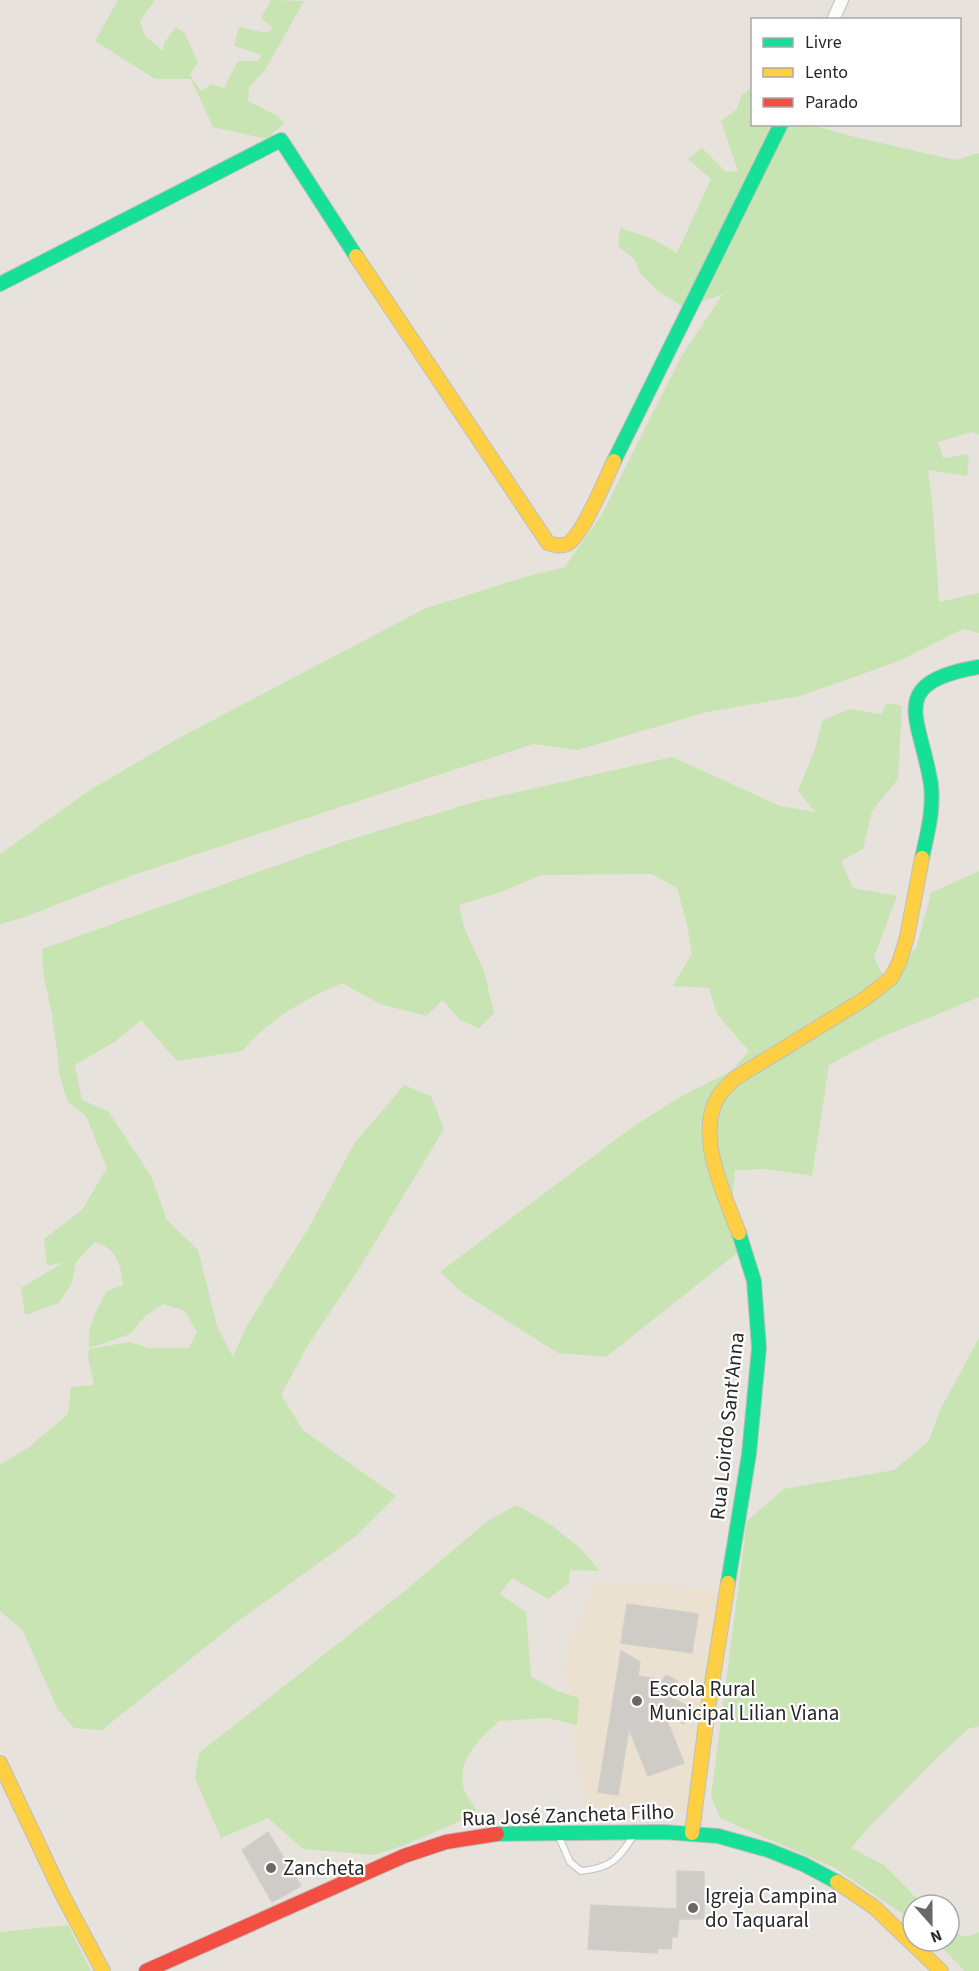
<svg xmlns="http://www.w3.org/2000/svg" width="979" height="1971" font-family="'Source Sans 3',sans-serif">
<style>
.education{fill:#ebe1d0}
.green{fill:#c8e4b3}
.building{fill:#cfccc8;stroke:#d2cec8;stroke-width:1.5}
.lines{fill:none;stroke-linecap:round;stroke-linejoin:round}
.lane-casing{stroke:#c0bebe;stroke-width:8}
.street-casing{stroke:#c0bebe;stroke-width:14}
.fast-casing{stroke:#c0bebe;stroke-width:16}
.slow-casing{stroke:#c0bebe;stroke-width:16}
.jam-casing{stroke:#c0bebe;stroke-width:16}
.lane{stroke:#fbfbfa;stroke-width:6}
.street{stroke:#fbfbfa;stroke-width:12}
.fast{stroke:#16e098;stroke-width:14}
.slow{stroke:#ffcf43;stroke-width:14}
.jam{stroke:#f24e42;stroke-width:14}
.poi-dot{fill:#6b6967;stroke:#fff;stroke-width:2}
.labels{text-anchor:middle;stroke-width:4.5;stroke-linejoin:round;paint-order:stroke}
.street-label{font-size:21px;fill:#282828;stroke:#fff}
.poi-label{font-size:21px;fill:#282828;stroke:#fff;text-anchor:start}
</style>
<rect width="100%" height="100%" fill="#e7e2dc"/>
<!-- education -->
<path class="education" d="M595 1581 722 1590 690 1812 586 1822 563 1663Z"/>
<!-- green -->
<path class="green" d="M118 0H155L140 21 145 36 163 51 164 43 176 27 185 34 198 62 190 75 201 91 212 84 224 88 238 61H258L262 55 234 46 239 27 266 33 273 28 261 18 271 0 304 1 265 70 249 87 248 101 278 116 284 123 267 139 213 127 191 79H155L95 41Z
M752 87V124L812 125 851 136 955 160 979 153V435L972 432 938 442 943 458 969 454 967 476 928 470 933 510 939 602 979 593V633L963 629 899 661 800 696 707 712 577 750 533 744 133 875 22 918 0 924V854L90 790 177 739 424 609 521 578 565 567 602 514 681 357 723 294 685 308 658 291 640 273 635 260 618 246 620 228 651 238 677 253 711 179 688 159 702 148 726 172 738 171 721 121 736 110 742 95Z
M887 703 902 706 898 779 872 811 863 849 841 861 853 888 897 896 874 957 881 972 899 981C901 964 900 958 916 949L931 893 979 871V997L877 1039 829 1065 812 1176 767 1169 735 1170 732 1208 741 1250 606 1357 558 1353 463 1293 440 1272 634 1126 680 1097 731 1071 749 1051 717 1014 709 988 673 986 692 953 687 924 677 888 652 874 541 875 504 891 459 905 464 927 484 971 494 1013 479 1028 460 1020 443 1000 426 1016 380 1004 342 983C305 999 268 1020 242 1051L177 1061 141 1020 116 1041 75 1065 82 1100 108 1111 151 1176 167 1220 198 1250 217 1326 233 1357 246 1327 308 1229 354 1144 404 1085 431 1096 444 1129 357 1272 308 1345 281 1395 303 1430 396 1496 356 1536 233 1625 102 1730 74 1728 57 1708 23 1631 0 1611V1465L29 1447 68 1414 71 1387 94 1385 88 1357 89 1349 130 1342 148 1348H189L197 1332 185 1311 164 1304 146 1315 130 1334 89 1348C87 1324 96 1312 107 1291L123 1285C121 1264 116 1248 95 1242L76 1262 72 1283 59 1303 25 1315 21 1288 64 1262 47 1266 44 1239 82 1210 107 1168 86 1116 67 1101 60 1076 52 1014 44 977 42 949 348 840 478 801 672 757 780 806 815 812 798 791 815 749 822 721 849 709 881 714Z
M979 1338V1726L968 1729 937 1758 871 1825 851 1848 884 1865 923 1905H913V1921L835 1868 720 1818 711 1796 747 1521 784 1489 894 1470 929 1441 939 1412Z
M517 1505 551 1525 579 1547 600 1571 570 1570 569 1583 548 1599 512 1578 500 1594 526 1612 531 1677 557 1691 579 1698 577 1725 547 1718 499 1721C481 1738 455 1760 464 1789 466 1796 473 1803 476 1810L462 1820 405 1845 374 1855 303 1849 268 1818 221 1838 195 1778 199 1753 407 1589 489 1520Z
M68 1925 91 1971H0V1932Z
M949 1931 966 1937 979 1932V1971H965L935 1941H949Z"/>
<!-- building -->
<path class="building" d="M627 1604 698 1614 692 1653 621 1643Z
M621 1651 640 1662 638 1676 663 1680 666 1675 677 1681 669 1696 693 1709 684 1724 664 1713 684 1763 648 1776 629 1729 618 1795 598 1792Z
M268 1832 301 1886 272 1902 242 1850Z
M677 1871 704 1872V1919H679L677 1937H672L671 1949 658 1948 657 1953 588 1949 591 1905 677 1909Z"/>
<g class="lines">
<defs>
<path id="lane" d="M558 1835 570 1862 581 1871C612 1868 618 1859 634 1835"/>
<path id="street" d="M833 20 842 0"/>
<path id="fast" d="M0 284 281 140 356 256
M614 461 781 124
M922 858C927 835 934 810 931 785 921 718 884 683 979 667
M728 1583 749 1454 759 1348 754 1281 739 1233
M497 1834 664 1832 718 1836 768 1850 803 1864 837 1882"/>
<path id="slow" d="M356 256 548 543C554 545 560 547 567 544 582 537 606 478 614 461
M739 1233C725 1197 695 1135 718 1097 722 1090 729 1085 734 1079L866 998 891 978 899 963 907 937 922 858
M0 1763 62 1894 103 1971
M692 1833 707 1715 728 1583
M837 1882 874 1907 941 1971"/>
<path id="jam" d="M146 1971 404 1856 446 1842 497 1834"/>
</defs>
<!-- lane casing -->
<use href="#lane" class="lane-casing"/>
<!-- street casing -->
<use href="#street" class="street-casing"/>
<!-- fast casing -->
<use href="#fast" class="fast-casing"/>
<!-- slow casing -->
<use href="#slow" class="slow-casing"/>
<!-- jam casing -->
<use href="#jam" class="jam-casing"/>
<!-- lane -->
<use href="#lane" class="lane"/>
<!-- street -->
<use href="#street" class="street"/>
<!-- fast -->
<use href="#fast" class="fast"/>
<!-- slow -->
<use href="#slow" class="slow"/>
<!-- jam -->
<use href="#jam" class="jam"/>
</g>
<!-- markers -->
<g class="poi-dot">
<circle cx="637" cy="1701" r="6"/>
<circle cx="271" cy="1868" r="6"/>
<circle cx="693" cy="1908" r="6"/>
</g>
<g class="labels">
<!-- street labels -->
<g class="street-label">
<text transform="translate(727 1426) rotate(-84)" y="7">Rua Loirdo Sant'Anna</text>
<text transform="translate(568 1815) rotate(-2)" y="7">Rua José Zancheta Filho</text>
</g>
<!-- poi labels -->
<g class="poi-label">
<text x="649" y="1696">Escola Rural<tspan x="649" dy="24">Municipal Lilian Viana</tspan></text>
<text x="283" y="1875">Zancheta</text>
<text x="705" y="1903">Igreja Campina<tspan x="705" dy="24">do Taquaral</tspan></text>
</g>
</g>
<!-- legend -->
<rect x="751" y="18" width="210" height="108" fill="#ffffff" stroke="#a9a9a9" stroke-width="1.5"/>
<rect x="763" y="38" width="30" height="9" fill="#16e098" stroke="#a9a9a9" stroke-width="1.5"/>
<text x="805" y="48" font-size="18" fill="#282828">Livre</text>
<rect x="763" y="68" width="30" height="9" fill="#ffcf43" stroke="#a9a9a9" stroke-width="1.5"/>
<text x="805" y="78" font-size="18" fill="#282828">Lento</text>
<rect x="763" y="98" width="30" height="9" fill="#f24e42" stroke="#a9a9a9" stroke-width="1.5"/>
<text x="805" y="108" font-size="18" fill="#282828">Parado</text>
<!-- north arrow -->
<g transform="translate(931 1923) rotate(159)"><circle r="28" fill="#ffffff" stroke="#a9a9a9" stroke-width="1.5"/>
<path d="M0-4.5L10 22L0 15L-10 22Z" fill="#6b6967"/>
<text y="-9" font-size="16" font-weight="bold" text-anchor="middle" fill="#282828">N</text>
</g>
</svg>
